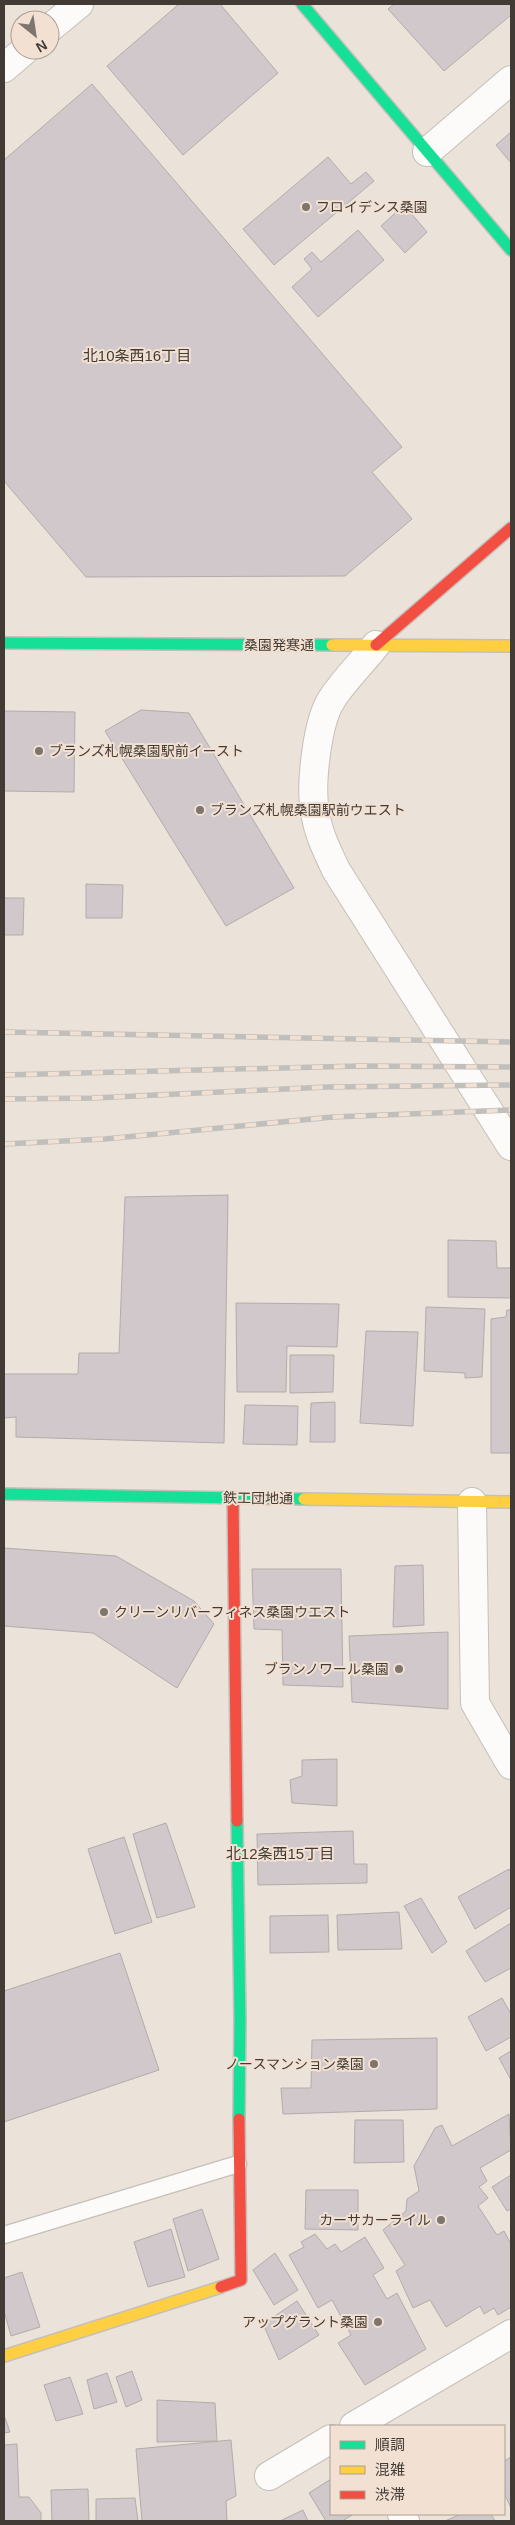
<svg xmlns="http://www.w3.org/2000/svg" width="515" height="2525" font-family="Helvetica,'Noto Sans JP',sans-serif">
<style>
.building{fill:#d0c8ca;stroke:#b2acab}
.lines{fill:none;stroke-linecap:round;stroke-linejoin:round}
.lane-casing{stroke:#c6bfb9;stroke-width:19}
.street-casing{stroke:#c6bfb9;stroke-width:30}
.fast-casing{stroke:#c6bfb9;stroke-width:14}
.slow-casing{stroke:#c6bfb9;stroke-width:14}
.jam-casing{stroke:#c6bfb9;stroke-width:14}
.lane{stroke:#fcfbf9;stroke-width:16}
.street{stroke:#fcfbf9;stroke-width:28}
.fast{stroke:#16e098;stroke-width:11}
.slow{stroke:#ffcf43;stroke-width:11}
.jam{stroke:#f24e42;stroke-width:11}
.rail-casing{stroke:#c1bfbc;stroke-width:5.5}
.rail{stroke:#f2e1d2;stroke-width:4;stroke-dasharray:11;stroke-linecap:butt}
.poi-dot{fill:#7d756e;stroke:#f2e1d2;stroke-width:2}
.labels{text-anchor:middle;stroke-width:4;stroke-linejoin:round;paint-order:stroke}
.poi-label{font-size:14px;fill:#423b35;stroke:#f2e1d2;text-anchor:start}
.street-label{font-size:14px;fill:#423b35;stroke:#f2e1d2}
.neighbourhood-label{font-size:15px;fill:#423b35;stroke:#f2e1d2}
</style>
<rect width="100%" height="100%" fill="#ebe2d9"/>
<!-- building -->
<path class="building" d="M179 4H220L278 73 183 155 107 66Z
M394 4H511V15L444 71 388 9Z
M92 84 402 447 372 472 412 519 345 576 86 577 4 481V160Z
M511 132V163L496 145Z
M328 157 351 184 366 172 374 181 274 265 243 229Z
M404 205 427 232 405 253 381 226Z
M358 230 384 260 318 317 292 287 312 269 304 259 312 252 321 262Z
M141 710 189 713 294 888 226 926 105 731Z
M4 711 75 712 74 792 4 791Z
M86 884 123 885 122 918H86Z
M4 898H24L23 935H4Z
M228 1195 224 1443 16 1437V1417L4 1418V1374H78L79 1353H119L125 1197Z
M448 1240 496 1241 497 1268H511V1298L448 1297Z
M236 1303 339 1304 337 1347 287 1346 286 1392H237Z
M426 1307 485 1309 482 1377 465 1378V1373L424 1371Z
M507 1310H511V1453H491V1319L506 1317Z
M366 1331 418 1332 413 1426 360 1423Z
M290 1355H334L333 1392 290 1393Z
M335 1402V1442H310L311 1403Z
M245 1405 298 1406 297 1445 243 1444Z
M4 1548 116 1556 194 1601 214 1624 177 1688 93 1633 4 1626Z
M423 1565 424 1625 393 1627 395 1566Z
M252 1569H341L343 1687 283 1685 282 1630 254 1629Z
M448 1632V1709L352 1702 349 1636Z
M337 1759V1806L292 1803 290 1780 302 1776V1760Z
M166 1823 195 1907 157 1918 133 1834Z
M353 1831 354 1864H367V1883L258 1885 257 1834Z
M124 1837 152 1922 115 1934 88 1849Z
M509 1869 511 1873V1907L475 1929 458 1897Z
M421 1898 447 1942 432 1953 404 1906Z
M399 1912 402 1949 338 1950 337 1915Z
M328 1915 329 1952 270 1953V1916Z
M511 1923V1968L485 1982 466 1951Z
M120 1953 159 2070 4 2122V1991Z
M502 1998 511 2014V2037L486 2051 468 2017Z
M437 2038V2109L283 2114 281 2088H311L312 2040Z
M511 2051V2080L499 2058Z
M509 2114 511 2150 480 2168 487 2181 479 2187 488 2198 478 2206 497 2235 504 2231 511 2244V2307L498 2315 494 2308 484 2314 480 2306 446 2327 430 2300 413 2308 396 2271 405 2265 383 2230 406 2211 407 2199 419 2191 414 2166 435 2128 442 2125 452 2146Z
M355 2120H403L404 2162 354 2163Z
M511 2175V2209L507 2211 492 2187Z
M306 2190H358V2230L305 2229Z
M202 2209 219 2259 188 2271 173 2219Z
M171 2229 185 2277 148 2287 134 2242Z
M315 2234 327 2249 335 2244 341 2252 365 2237 384 2268 373 2275 387 2299 397 2293 426 2349 365 2385 338 2343 351 2335 332 2300 318 2308 289 2255 304 2247 301 2242Z
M275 2253 298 2290 274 2305 253 2270Z
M22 2272 40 2327 11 2336 4 2311V2278Z
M297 2301 319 2335 279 2360 263 2324Z
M132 2371 142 2400 126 2407 116 2377Z
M107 2373 117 2402 94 2409 87 2380Z
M70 2377 83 2414 56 2421 44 2385Z
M157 2400 215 2403 217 2441 157 2442Z
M4 2415 10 2432 4 2433Z
M231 2440 236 2496 226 2501 227 2521H142L136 2449Z
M17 2444 19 2497H29L41 2513V2521H4V2445Z
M511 2457V2508L504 2493V2461Z
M331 2479V2514H354L342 2521H326L309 2493Z
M88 2489 89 2521H52L51 2490Z
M135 2498 138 2521H96V2499Z
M303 2510 308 2521H280Z
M461 2514H491L495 2521H445Z"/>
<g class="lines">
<defs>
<path id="lane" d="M4 2235 238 2164"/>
<path id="street" d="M50 28 79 4
M4 68 25 50
M427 152 511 80
M376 645C362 663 344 680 332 699 317 721 310 785 315 812 318 833 327 851 336 870L511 1146
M472 1502 475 1703 511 1765
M354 2426 511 2334
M269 2476 331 2439
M402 2514 405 2521"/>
<path id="fast" d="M302 4 511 250
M4 643 332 645
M4 1494 304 1499
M237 1821 240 2020 239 2119"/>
<path id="slow" d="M332 645 511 646
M304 1499 511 1502
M4 2356 221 2287"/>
<path id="jam" d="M376 645 511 528
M233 1498 237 1821
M221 2287 241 2280 239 2119"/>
</defs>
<!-- lane casing -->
<use href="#lane" class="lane-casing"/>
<!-- street casing -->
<use href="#street" class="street-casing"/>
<!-- fast casing -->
<use href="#fast" class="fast-casing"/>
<!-- slow casing -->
<use href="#slow" class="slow-casing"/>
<!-- jam casing -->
<use href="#jam" class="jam-casing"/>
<!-- lane -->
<use href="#lane" class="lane"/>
<!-- street -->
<use href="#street" class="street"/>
<!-- fast -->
<use href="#fast" class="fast"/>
<!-- slow -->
<use href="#slow" class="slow"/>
<!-- jam -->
<use href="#jam" class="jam"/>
<defs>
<path id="rail" d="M4 1032 511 1042
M4 1075 359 1066 511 1067
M4 1099 94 1098 327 1087 511 1085
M4 1144 105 1139 333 1117 511 1110"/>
</defs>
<!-- rail casing -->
<use href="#rail" class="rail-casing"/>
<!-- rail -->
<use href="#rail" class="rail"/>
</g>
<!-- markers -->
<g class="poi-dot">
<circle cx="306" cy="207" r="5"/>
<circle cx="39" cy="751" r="5"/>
<circle cx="200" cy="810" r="5"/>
<circle cx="104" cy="1612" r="5"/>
<circle cx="399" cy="1669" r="5"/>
<circle cx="374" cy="2064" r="5"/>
<circle cx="441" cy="2220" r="5"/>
<circle cx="378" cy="2322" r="5"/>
</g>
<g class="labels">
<!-- poi labels -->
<g class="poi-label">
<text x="316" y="212">フロイデンス桑園</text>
<text x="49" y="756">ブランズ札幌桑園駅前イースト</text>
<text x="210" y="815">ブランズ札幌桑園駅前ウエスト</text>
<text x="114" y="1617">クリーンリバーフィネス桑園ウエスト</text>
<text x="389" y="1674" text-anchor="end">ブランノワール桑園</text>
<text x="364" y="2069" text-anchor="end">ノースマンション桑園</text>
<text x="431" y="2225" text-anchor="end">カーサカーライル</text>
<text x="368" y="2327" text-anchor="end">アップグラント桑園</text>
</g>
<!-- street labels -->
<g class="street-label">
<text x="279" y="650">桑園発寒通</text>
<text transform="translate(258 1498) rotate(1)" y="5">鉄工団地通</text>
</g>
<!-- neighbourhood labels -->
<g class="neighbourhood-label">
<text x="137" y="361">北10条西16丁目</text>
<text x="280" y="1859">北12条西15丁目</text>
</g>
</g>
<!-- border -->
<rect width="515" height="2525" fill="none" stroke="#423b35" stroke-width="10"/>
<!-- legend -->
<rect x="330" y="2425" width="175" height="90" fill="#f2e1d2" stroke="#ac9f93"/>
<rect x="340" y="2441" width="25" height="8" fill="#16e098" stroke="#ac9f93"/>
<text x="375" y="2450" font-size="15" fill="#423b35">順調</text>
<rect x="340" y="2466" width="25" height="8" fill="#ffcf43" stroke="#ac9f93"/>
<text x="375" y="2475" font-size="15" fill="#423b35">混雑</text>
<rect x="340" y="2491" width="25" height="8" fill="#f24e42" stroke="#ac9f93"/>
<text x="375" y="2500" font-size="15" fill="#423b35">渋滞</text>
<!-- north arrow -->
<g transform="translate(35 35) rotate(150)"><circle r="24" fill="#f2e1d2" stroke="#ac9f93"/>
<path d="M0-4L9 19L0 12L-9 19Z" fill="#7d756e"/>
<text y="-8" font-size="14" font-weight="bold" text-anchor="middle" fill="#423b35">N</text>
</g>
</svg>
